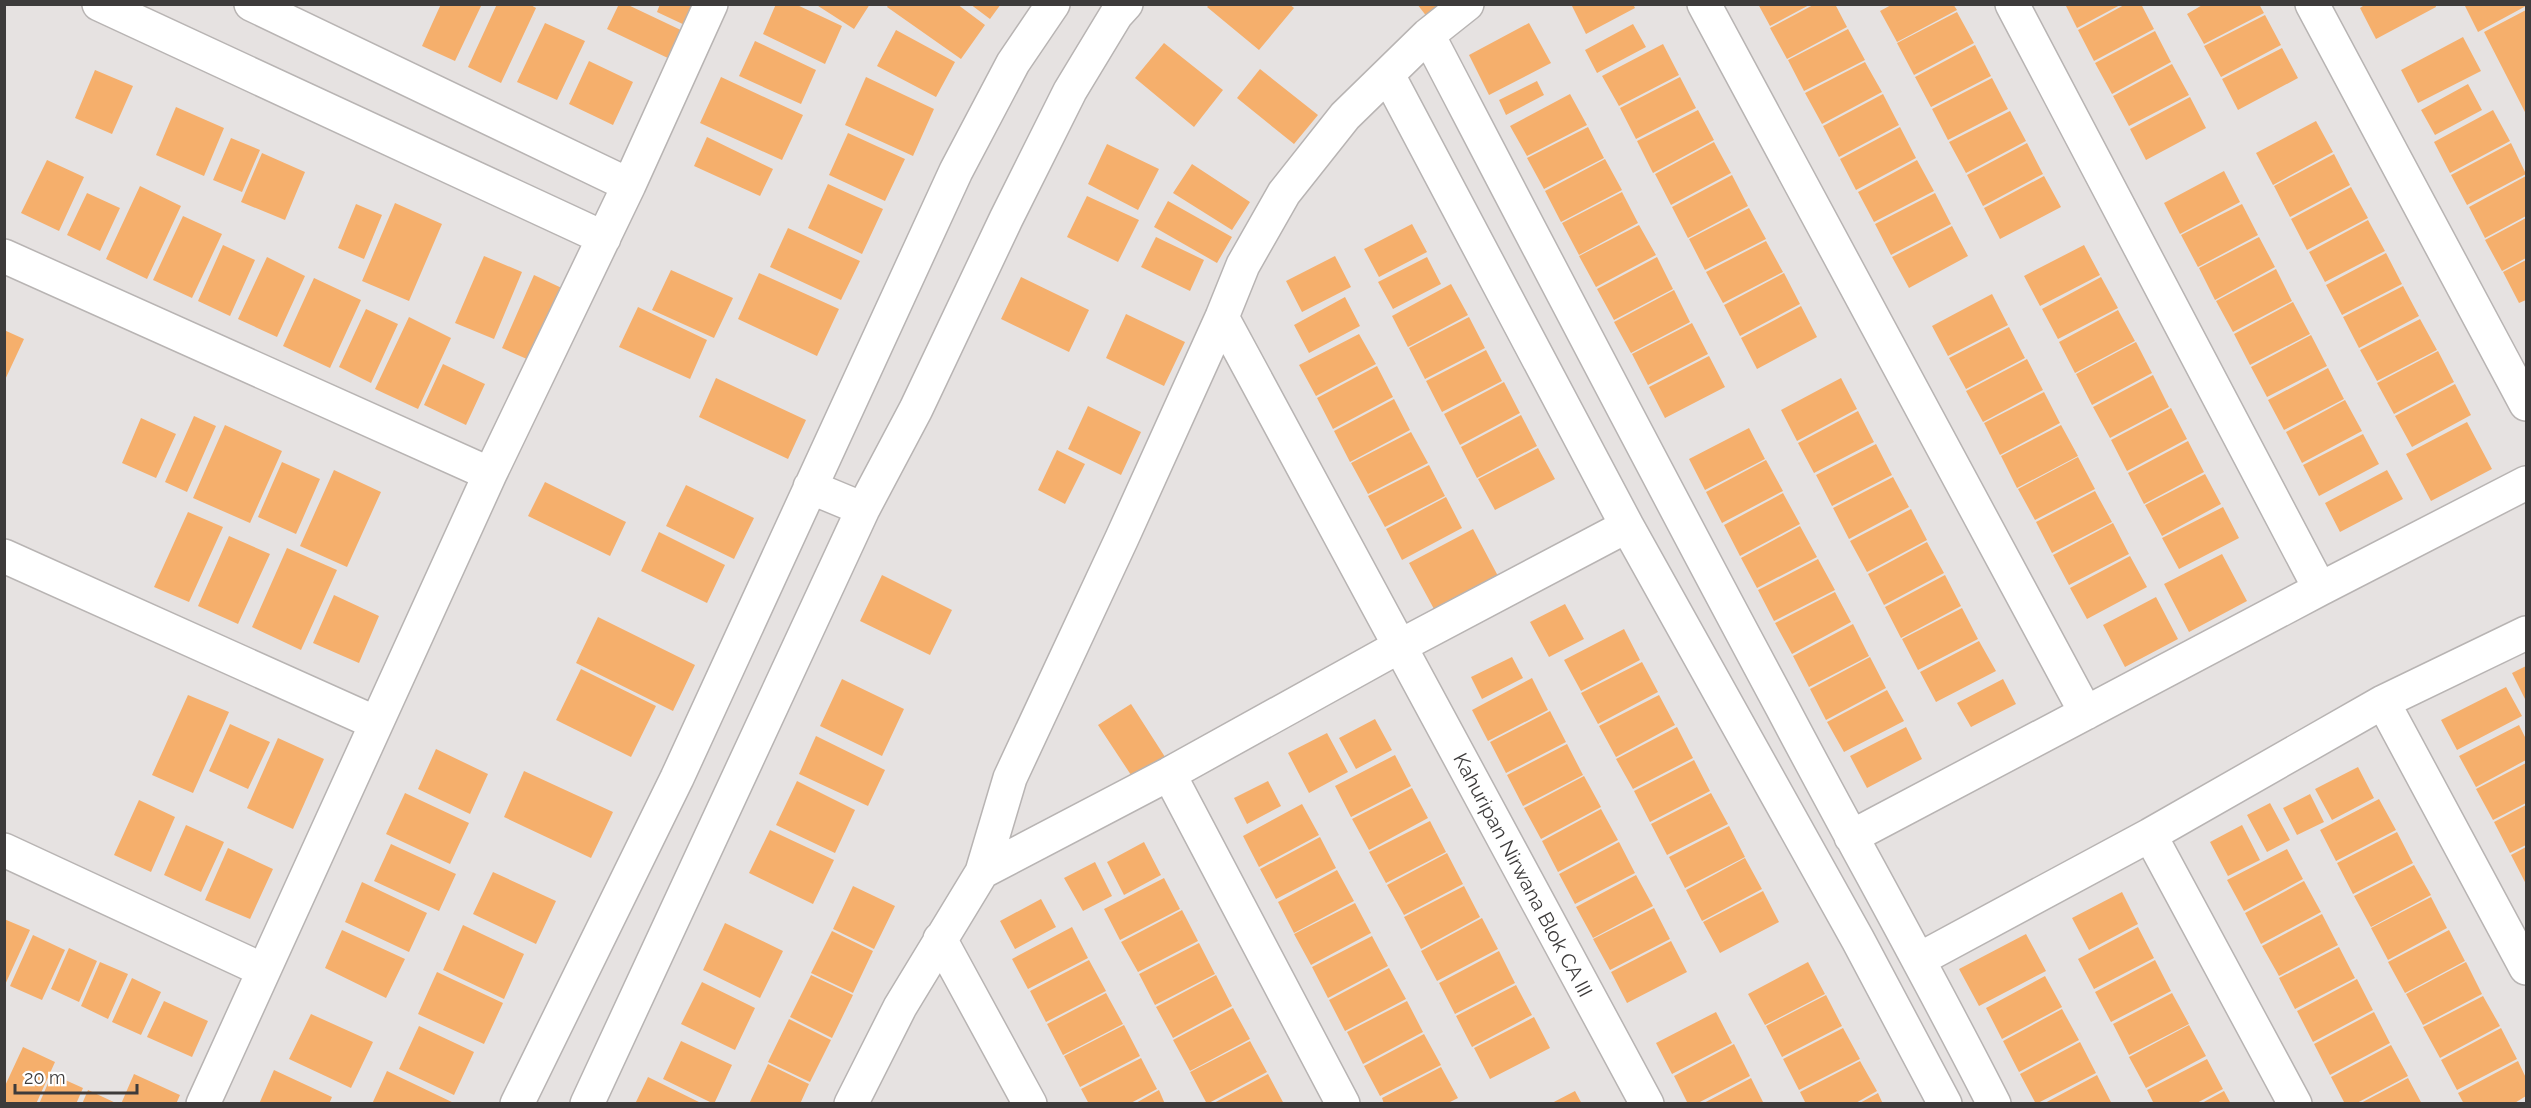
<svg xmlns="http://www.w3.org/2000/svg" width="2531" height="1108" font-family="Raleway,sans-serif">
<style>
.building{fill:#f5af6c}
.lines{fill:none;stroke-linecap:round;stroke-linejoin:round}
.minor-casing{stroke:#b8b4b3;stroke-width:36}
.minor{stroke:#fff;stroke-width:33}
.labels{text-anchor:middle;stroke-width:6;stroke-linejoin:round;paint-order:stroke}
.street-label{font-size:20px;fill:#3d3b3b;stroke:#fff}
</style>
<rect width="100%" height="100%" fill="#e6e2e1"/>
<!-- building -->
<path class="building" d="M441 4H482L455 61 422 46Z
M497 4H529L536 8 501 83 468 67Z
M619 4H626L685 32 672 60 607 29Z
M660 4H700L689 27 657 12Z
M776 4H795L842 26 825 64 763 34Z
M815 4H870L854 29Z
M889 4H957L985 25 961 59 887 7Z
M970 4H1001L990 19Z
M1210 4H1289L1294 8 1259 50 1207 7Z
M1417 4H1453L1431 22Z
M1571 4H1633L1635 8 1586 34Z
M1758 4H1811L1770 26Z
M1815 4H1835L1847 27 1787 59 1770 28Z
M1893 4H1953L1957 10 1897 42 1880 11Z
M2065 4H2122L2077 28Z
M2126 4H2141L2154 29 2094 61 2078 30Z
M2204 4H2259L2264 13 2204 44 2187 14Z
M2366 4H2435L2436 7 2376 39 2360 8Z
M2464 4H2526V6L2478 32Z
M2526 10V114L2484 32Z
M1957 12 1974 43 1914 75 1897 43Z
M2265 15 2281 45 2221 77 2204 46Z
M545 23 585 41 557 100 517 82Z
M1529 23 1551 63 1489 95 1469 55Z
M1633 24 1646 47 1597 73 1585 50Z
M1848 29 1865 60 1804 91 1788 60Z
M896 30 955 62 936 97 877 66Z
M2155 31 2171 62 2112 94 2095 63Z
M2463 37 2481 71 2418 103 2401 70Z
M755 41 816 70 801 104 739 76Z
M1164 43 1223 90 1194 127 1135 78Z
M1663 44 1679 75 1619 106 1602 76Z
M1975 45 1991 76 1931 107 1915 77Z
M2282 48 2298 78 2238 110 2222 79Z
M589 61 633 82 613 125 569 104Z
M1865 62 1882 92 1822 124 1805 93Z
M2172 64 2189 95 2129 126 2113 96Z
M1260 69 1318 115 1294 144 1237 98Z
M95 70 133 86 112 134 75 118Z
M721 77 803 115 782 160 700 123Z
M866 77 934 109 913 156 845 125Z
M1680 77 1696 108 1636 139 1620 108Z
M1992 78 2008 109 1948 140 1932 109Z
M1537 81 1544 95 1506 115 1499 100Z
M2468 84 2482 110 2435 135 2421 110Z
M1570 94 1587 125 1527 156 1510 126Z
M1883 94 1899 125 1839 157 1823 126Z
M2190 97 2206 128 2146 160 2130 129Z
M176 107 224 128 204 176 156 155Z
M1698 110 1714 140 1653 173 1637 141Z
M2493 110 2510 141 2450 173 2434 142Z
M2010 111 2026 141 1966 173 1949 142Z
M2316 121 2333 152 2273 185 2256 153Z
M1588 127 1604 158 1544 189 1527 158Z
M1900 127 1916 158 1856 190 1840 159Z
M848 133 905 159 885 201 829 175Z
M707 137 773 169 760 196 694 166Z
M231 138 260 150 242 192 213 180Z
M1714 142 1731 173 1671 205 1655 174Z
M2027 143 2043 174 1983 206 1967 175Z
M2511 143 2526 174 2467 205 2451 175Z
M1107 144 1159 169 1138 210 1088 184Z
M262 153 305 172 285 220 241 202Z
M2334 154 2350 185 2290 217 2274 186Z
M1605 159 1622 190 1561 222 1545 191Z
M47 160 84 177 59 231 21 213Z
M1917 160 1934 191 1874 222 1858 192Z
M1192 164 1250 202 1232 230 1173 193Z
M2224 171 2240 202 2180 234 2164 203Z
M1732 175 1748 206 1688 238 1672 207Z
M2044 176 2061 207 2000 239 1984 208Z
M2526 176V216L2485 238 2469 207Z
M828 184 883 209 862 254 808 228Z
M140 186 181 206 147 279 106 259Z
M2351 187 2368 218 2307 250 2291 219Z
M1622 192 1638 223 1579 255 1562 223Z
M87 193 120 208 100 251 67 235Z
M1935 193 1951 224 1891 255 1875 224Z
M1087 196 1139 220 1118 262 1067 237Z
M1168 201 1232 237 1217 263 1154 227Z
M395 203 442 224 409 301 362 281Z
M356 204 382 215 364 259 338 248Z
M2242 204 2258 235 2198 267 2181 235Z
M1749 208 1766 239 1705 270 1689 239Z
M183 216 222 234 192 298 153 280Z
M2526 218V258L2502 271 2485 240Z
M2368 220 2385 251 2325 282 2309 252Z
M1412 224 1427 252 1379 277 1364 249Z
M1639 225 1656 255 1596 287 1579 256Z
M1952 226 1968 256 1909 288 1892 257Z
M788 228 860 261 841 300 770 267Z
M1156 237 1204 260 1190 291 1141 267Z
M2259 237 2275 267 2215 300 2199 268Z
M1766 241 1783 272 1723 303 1706 272Z
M223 245 255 260 230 316 198 301Z
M2084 245 2100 275 2040 306 2024 276Z
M2386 253 2402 284 2342 315 2326 285Z
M484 256 522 272 494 339 455 323Z
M1335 256 1351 287 1302 312 1286 281Z
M267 257 305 276 277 337 238 319Z
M1427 257 1441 284 1393 309 1378 282Z
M1657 257 1673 289 1614 320 1597 289Z
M2526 260V300L2519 303 2503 272Z
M2276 269 2292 301 2233 332 2216 301Z
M671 270 733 298 714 338 652 310Z
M759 273 839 309 817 356 738 319Z
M1784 273 1800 304 1740 336 1724 305Z
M534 275 566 290 536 363 502 348Z
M1021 277 1089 310 1069 352 1001 319Z
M2101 277 2118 308 2058 339 2042 309Z
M314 278 361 300 330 368 283 346Z
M1451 284 1468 315 1408 347 1392 316Z
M2403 286 2419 316 2359 348 2343 317Z
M1674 290 1690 322 1631 353 1614 322Z
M1992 294 2008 325 1948 356 1932 326Z
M1345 297 1360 326 1309 353 1294 325Z
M2293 302 2310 334 2250 365 2234 334Z
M1801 306 1817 337 1757 369 1741 338Z
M638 307 707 340 690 379 619 347Z
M366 309 398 324 371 383 339 367Z
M2118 310 2135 341 2075 373 2059 342Z
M1126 314 1185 342 1164 386 1106 358Z
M409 317 451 338 418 409 375 389Z
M1469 317 1485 348 1425 379 1409 348Z
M2420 319 2437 350 2377 381 2360 350Z
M1692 323 1708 354 1648 385 1632 354Z
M2009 327 2025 358 1966 389 1949 358Z
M4 330 24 339 4 382Z
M1359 334 1376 364 1316 396 1299 365Z
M2311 335 2327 366 2267 397 2251 367Z
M2136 342 2152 373 2092 405 2076 374Z
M1486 350 1502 381 1442 412 1426 381Z
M2438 351 2454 382 2394 414 2377 383Z
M1709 356 1725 387 1665 418 1649 387Z
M2027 359 2043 390 1983 422 1966 391Z
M443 364 485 384 466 425 424 405Z
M1377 366 1393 397 1333 429 1317 398Z
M2328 368 2344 399 2284 430 2268 400Z
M2153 375 2169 407 2110 438 2093 407Z
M716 378 806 420 788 459 699 417Z
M1841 378 1857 409 1797 441 1781 410Z
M1504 382 1520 413 1460 445 1444 414Z
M2455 384 2471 415 2412 447 2395 416Z
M2044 392 2060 423 2000 455 1984 423Z
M1394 399 1410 430 1350 462 1334 431Z
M2345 400 2362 431 2302 463 2286 432Z
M1088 406 1141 432 1121 475 1068 449Z
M2171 408 2187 439 2127 471 2111 440Z
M1858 411 1874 442 1814 473 1798 443Z
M1521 415 1537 446 1477 478 1461 447Z
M194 416 216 426 187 492 165 482Z
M141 418 176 434 156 478 122 463Z
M2467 422 2492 469 2431 501 2406 454Z
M225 425 282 451 250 523 193 498Z
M2061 425 2078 456 2017 488 2001 456Z
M1749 428 1765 459 1705 490 1689 459Z
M1411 432 1428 463 1368 494 1351 463Z
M2363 434 2379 464 2319 496 2303 465Z
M2188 441 2204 472 2144 504 2128 473Z
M1876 444 1892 475 1832 506 1816 475Z
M1538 448 1555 479 1495 510 1478 479Z
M1057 450 1085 464 1065 504 1038 490Z
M2078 457 2095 489 2035 520 2018 489Z
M1766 460 1783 491 1722 523 1706 492Z
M282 462 320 479 296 534 258 517Z
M1429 465 1445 496 1385 527 1368 496Z
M334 470 381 492 347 567 300 546Z
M2387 470 2403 499 2340 532 2325 503Z
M2205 474 2221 504 2162 536 2145 505Z
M1893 477 1909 507 1849 539 1833 508Z
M545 482 626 522 610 556 528 516Z
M686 485 754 518 734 559 666 526Z
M2095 491 2112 522 2052 553 2036 522Z
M1783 493 1800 524 1740 556 1724 525Z
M1446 497 1462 528 1402 560 1386 529Z
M2223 507 2239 538 2179 569 2162 538Z
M1911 509 1927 540 1867 572 1850 541Z
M188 512 223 527 189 602 154 587Z
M2113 523 2129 554 2069 585 2053 555Z
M1800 526 1817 557 1757 588 1741 558Z
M1473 529 1498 576 1434 609 1409 563Z
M659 532 725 565 707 603 641 571Z
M229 536 270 554 238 624 198 606Z
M1927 542 1944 573 1884 605 1868 574Z
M287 548 337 570 301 650 252 627Z
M2222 554 2247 601 2189 632 2164 584Z
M2130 556 2147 587 2087 619 2070 588Z
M1818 559 1835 590 1774 621 1758 590Z
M882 575 952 610 930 655 860 621Z
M1945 575 1961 606 1901 638 1885 607Z
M1835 592 1851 622 1792 654 1775 623Z
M334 595 379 616 359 663 313 643Z
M2156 597 2178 639 2125 667 2103 625Z
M1565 604 1584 639 1549 657 1530 622Z
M1962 608 1978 639 1918 670 1902 639Z
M598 617 695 665 673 711 576 663Z
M1853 624 1869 656 1809 687 1793 656Z
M1624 629 1640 660 1581 691 1564 660Z
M1979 641 1996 671 1936 702 1920 672Z
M1512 657 1523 678 1482 699 1471 677Z
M1870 657 1886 688 1826 720 1810 689Z
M1642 662 1658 692 1598 724 1581 693Z
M2526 666V701L2512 673Z
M581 669 656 706 631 757 556 720Z
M1532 678 1548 710 1488 741 1472 710Z
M842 679 904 709 882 756 820 726Z
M2003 679 2016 704 1971 727 1957 703Z
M2506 687 2522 716 2457 750 2441 720Z
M1887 690 1904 721 1844 752 1827 722Z
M188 695 229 712 193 793 152 775Z
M1659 695 1675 725 1616 757 1599 726Z
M1131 704 1165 757 1133 778 1098 725Z
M1550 711 1566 742 1506 773 1490 742Z
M1375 719 1392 750 1356 769 1339 738Z
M230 724 270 742 248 789 209 771Z
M2519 725 2526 739V760L2476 787 2459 756Z
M1677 727 1693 758 1633 789 1616 759Z
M1906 727 1922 759 1867 788 1850 756Z
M1327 733 1348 772 1309 793 1288 753Z
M816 736 885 770 868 806 799 774Z
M278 738 324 759 293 829 247 808Z
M1567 744 1583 775 1523 806 1507 775Z
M436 749 488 774 470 814 418 789Z
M1395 755 1411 786 1351 817 1335 786Z
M1694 760 1710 791 1650 822 1634 791Z
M2526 763V803L2493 820 2476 789Z
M2358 767 2374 798 2332 820 2315 789Z
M524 771 613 812 591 858 504 817Z
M1584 776 1601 807 1541 839 1524 808Z
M797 781 855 810 835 853 776 825Z
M1268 781 1281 806 1247 824 1234 798Z
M1412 788 1428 818 1369 850 1352 819Z
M405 793 469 823 450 864 386 834Z
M1711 793 1728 824 1667 855 1651 824Z
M2310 794 2324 822 2297 835 2283 808Z
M2379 799 2396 830 2336 861 2320 830Z
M139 800 175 817 151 872 114 855Z
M2270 803 2290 840 2267 852 2247 815Z
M1302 804 1319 835 1259 867 1243 836Z
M2526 805V845L2510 853 2494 822Z
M1601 809 1618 840 1558 872 1542 841Z
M1430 821 1446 852 1386 883 1369 852Z
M186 825 224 842 201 892 164 875Z
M2242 825 2260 860 2228 876 2210 842Z
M1729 826 1745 857 1685 888 1669 857Z
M770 830 834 860 813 904 749 873Z
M2397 832 2413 863 2353 894 2337 863Z
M1320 837 1336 868 1276 899 1260 869Z
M1144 842 1161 875 1124 895 1107 862Z
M1619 842 1635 873 1575 904 1559 874Z
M391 844 456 874 439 911 374 881Z
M2526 847V884L2511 855Z
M228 848 273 869 250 919 205 900Z
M2287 849 2303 879 2244 911 2227 880Z
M1447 853 1463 884 1404 915 1387 885Z
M1745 858 1762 889 1702 921 1686 890Z
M1095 862 1112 896 1083 911 1064 878Z
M2414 865 2431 895 2371 927 2354 896Z
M1337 870 1354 901 1294 933 1278 902Z
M493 872 556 901 536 944 473 914Z
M1636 875 1653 906 1593 938 1576 907Z
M1164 878 1180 909 1120 940 1104 909Z
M2304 881 2321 912 2261 944 2245 913Z
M362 882 427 913 409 952 345 922Z
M853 886 895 906 874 949 833 929Z
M1464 886 1480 917 1421 949 1404 917Z
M1763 891 1779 922 1720 953 1703 922Z
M2122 892 2138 924 2089 950 2072 918Z
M2431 897 2447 928 2388 960 2371 928Z
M1041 899 1056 927 1015 949 1000 921Z
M1355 903 1371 933 1311 965 1294 934Z
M1654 908 1670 939 1610 970 1593 939Z
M1182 910 1198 941 1138 972 1121 942Z
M2322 914 2338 945 2279 976 2262 946Z
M1482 918 1498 949 1437 981 1421 951Z
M4 919 30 930 4 987Z
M725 923 783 951 760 998 703 970Z
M463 925 524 954 504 999 443 970Z
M1072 927 1088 958 1028 989 1012 959Z
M2138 927 2154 958 2094 989 2078 959Z
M342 930 405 959 386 998 325 968Z
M2449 930 2465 961 2405 993 2388 962Z
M832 931 873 951 853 993 811 973Z
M2026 934 2046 971 1979 1006 1959 969Z
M33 935 65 950 42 1000 10 986Z
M1372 936 1388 966 1328 998 1312 967Z
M1671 941 1687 972 1627 1003 1611 972Z
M1199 943 1215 974 1155 1005 1139 974Z
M2339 947 2355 978 2295 1009 2279 978Z
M69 948 97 961 79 1002 51 989Z
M1499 951 1515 983 1455 1014 1439 983Z
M1089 960 1106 991 1046 1022 1030 991Z
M2155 960 2171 991 2111 1022 2095 992Z
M100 962 128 974 108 1019 81 1006Z
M1808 962 1825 994 1765 1025 1748 994Z
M2466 962 2482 994 2423 1025 2406 994Z
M1389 968 1406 999 1345 1031 1329 1000Z
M437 972 503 1003 484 1044 418 1014Z
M811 975 853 995 832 1038 790 1017Z
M1216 975 1232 1006 1173 1038 1156 1007Z
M2045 976 2062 1007 2002 1039 1986 1008Z
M132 978 161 992 141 1035 112 1022Z
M2357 979 2373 1010 2313 1042 2297 1011Z
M702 982 755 1008 735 1050 681 1024Z
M1516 985 1532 1015 1472 1047 1456 1016Z
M1106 993 1123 1024 1063 1055 1047 1024Z
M2172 993 2189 1024 2129 1055 2113 1024Z
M1826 995 1842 1026 1782 1057 1766 1026Z
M2483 996 2500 1026 2440 1058 2423 1027Z
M164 1001 208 1021 192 1057 147 1037Z
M1407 1001 1423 1032 1363 1064 1347 1032Z
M1233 1008 1250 1039 1190 1071 1173 1040Z
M2062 1009 2079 1040 2019 1072 2003 1041Z
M1716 1012 1732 1043 1672 1074 1656 1043Z
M2374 1012 2390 1043 2330 1075 2314 1044Z
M311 1014 373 1042 351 1088 289 1059Z
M1534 1017 1550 1048 1490 1079 1474 1048Z
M789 1019 831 1040 810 1082 768 1062Z
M1124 1025 1140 1056 1080 1087 1064 1056Z
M2189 1025 2206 1056 2146 1088 2129 1057Z
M419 1026 474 1052 454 1095 399 1069Z
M1843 1028 1860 1059 1799 1090 1783 1059Z
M2501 1028 2517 1059 2457 1090 2441 1060Z
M1424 1034 1441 1065 1380 1096 1364 1066Z
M681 1041 732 1065 714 1104 663 1079Z
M1250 1041 1267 1072 1207 1104 1190 1072Z
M2080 1042 2096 1073 2036 1104 2020 1074Z
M1734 1044 1750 1076 1696 1104H1688L1674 1076Z
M2391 1045 2408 1076 2355 1104H2345L2331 1077Z
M23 1047 55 1062 36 1104H4V1088Z
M1141 1058 1157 1089 1129 1104H1089L1081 1089Z
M2207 1059 2223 1089 2195 1104H2154L2147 1090Z
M1860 1061 1877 1091 1854 1104H1806L1800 1092Z
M2518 1061 2526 1078V1096L2513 1104H2464L2458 1093Z
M768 1064 809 1084 800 1104H749Z
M1441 1067 1458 1098 1446 1104H1384L1382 1098Z
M274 1070 332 1097 329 1104H259Z
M387 1071 456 1104H372Z
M52 1074 83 1088 76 1104H39Z
M134 1074 180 1095 176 1104H121Z
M1268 1074 1284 1104H1212Z
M2097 1075 2112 1104H2043Z
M648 1077 703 1104H635Z
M1751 1078 1764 1104H1702Z
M2408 1078 2422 1104H2359Z
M88 1090 118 1104H82Z
M1159 1090 1165 1104H1134Z
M1575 1091 1582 1104H1550Z
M2224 1091 2231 1104H2200Z
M1878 1093 1883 1104H1858Z"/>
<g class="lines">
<defs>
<path id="minor" d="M99 4 604 238
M251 4 629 185
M1704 4 2086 713
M2012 4 2320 589
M2312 4 2526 404
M1428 35C1545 259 1662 484 1782 707 1852 840 1926 970 1994 1104
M1388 75 1627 526 1858 940 1945 1104
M4 256 490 474
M1222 317 1647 1104
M810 487 863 509
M4 556 376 723
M2383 702 2526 968
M1169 774 1343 1104
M2150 835 2295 1104
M1851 837 2320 589 2526 483
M4 850 263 970
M982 872 1169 774 1400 646 1627 526
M940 939 1030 1104
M1920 959 2150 835 2383 702 2526 633
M203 1104 490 474 629 185 711 4
M517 1104 677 778 956 171 1013 63 1053 4
M587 1104 863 509 916 409 1006 219 1070 91 1116 15 1126 4
M851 1104 900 1007 982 872 1010 778 1122 538 1222 317 1243 265 1284 193 1345 116 1428 35 1467 4"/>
</defs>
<!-- minor casing -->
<use href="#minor" class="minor-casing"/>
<!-- minor -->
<use href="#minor" class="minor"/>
</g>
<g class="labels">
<!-- street labels -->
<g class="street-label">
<text transform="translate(1523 875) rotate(62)" y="7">Kahuripan Nirwana Blok CA III</text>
</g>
</g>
<!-- border -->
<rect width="2531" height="1108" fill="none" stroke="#3d3b3b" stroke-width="12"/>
<!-- scale -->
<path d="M15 1084v9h122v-9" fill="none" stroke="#3d3b3b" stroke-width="3"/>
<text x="24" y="1084" font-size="18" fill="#3d3b3b" stroke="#ffffff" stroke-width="4.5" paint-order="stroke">20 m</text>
</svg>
